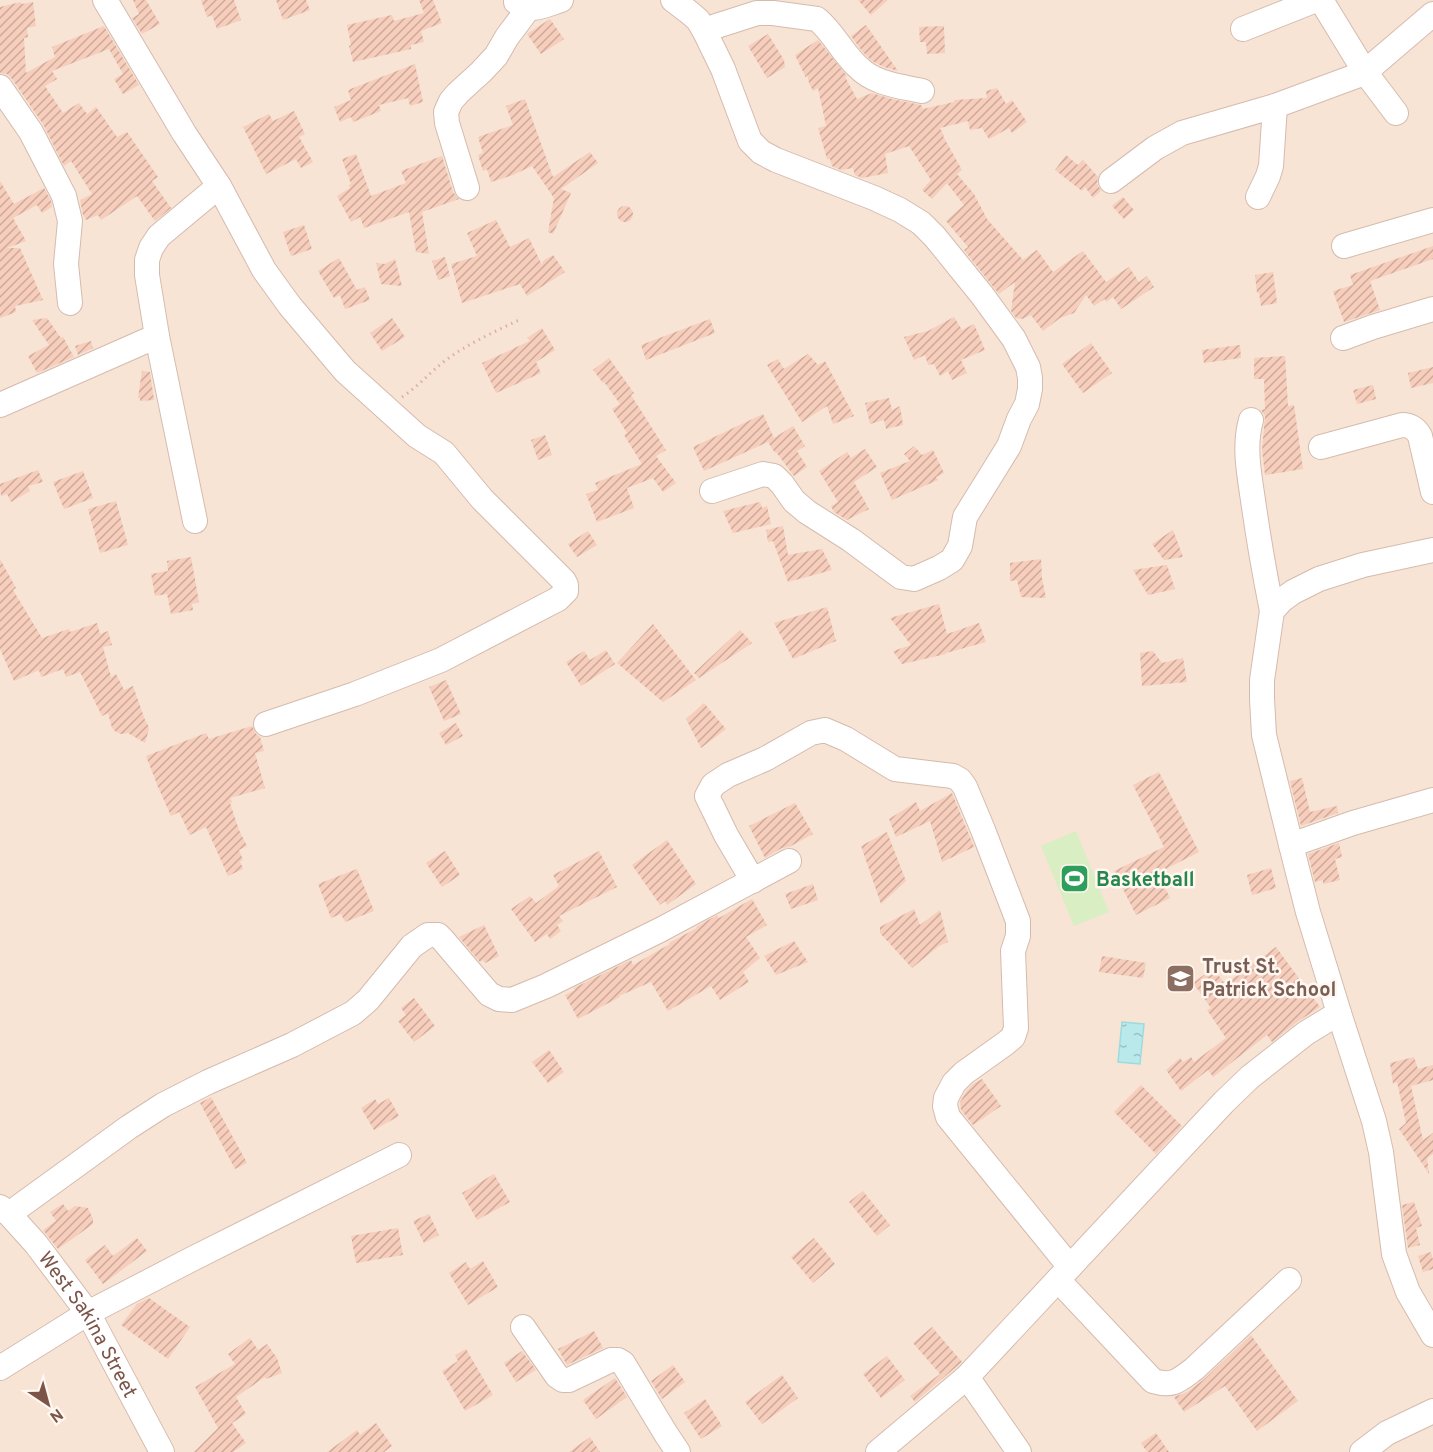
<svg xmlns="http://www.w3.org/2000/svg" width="1433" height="1452" font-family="Overpass,sans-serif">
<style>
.residential{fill:#f7e4d5}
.park{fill:#d9eec3}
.water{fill:url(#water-ripples);stroke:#9edbde;stroke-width:1.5}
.building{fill:url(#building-hatch)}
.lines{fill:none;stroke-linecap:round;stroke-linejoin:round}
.minor-casing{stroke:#d5bbae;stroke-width:26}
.path{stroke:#ddaf9e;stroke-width:3;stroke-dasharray:1.5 4.5;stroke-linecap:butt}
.minor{stroke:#fff;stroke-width:24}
.labels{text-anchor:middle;stroke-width:5;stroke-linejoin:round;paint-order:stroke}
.leisure-label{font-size:20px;font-weight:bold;fill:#27864d;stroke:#fff7f0;text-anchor:start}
.education-label{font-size:20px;font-weight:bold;fill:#785e54;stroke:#fff7f0;text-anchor:start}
.street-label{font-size:20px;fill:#7c5548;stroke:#fff7f0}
</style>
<defs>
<pattern id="water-ripples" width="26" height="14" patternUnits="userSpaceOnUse" patternTransform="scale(1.5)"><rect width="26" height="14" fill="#b9e9eb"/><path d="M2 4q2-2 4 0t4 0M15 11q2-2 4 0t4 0" fill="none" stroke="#9bc0c0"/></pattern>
<pattern id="building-hatch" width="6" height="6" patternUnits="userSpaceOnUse" patternTransform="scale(1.5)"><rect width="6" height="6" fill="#f7cdbc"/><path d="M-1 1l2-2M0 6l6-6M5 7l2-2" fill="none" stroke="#cda99b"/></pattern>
</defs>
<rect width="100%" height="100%" fill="#fef3e7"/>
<!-- residential -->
<path class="residential" d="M0 0H1433V1452H0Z"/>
<!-- park -->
<path class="park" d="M1076 831 1109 912 1074 926 1041 846Z"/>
<!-- water -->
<path class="water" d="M1122 1022 1144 1024 1140 1064 1118 1062Z"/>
<!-- building -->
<path class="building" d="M133 0H146L160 24 142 34 132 18 139 14Z
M201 0H234L241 20 217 29 212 15 207 17Z
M276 0H306L310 10 283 20Z
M419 0H433L442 23 421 31 424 42 411 45V49L353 62 349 46 351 45 347 25 392 15 394 21 424 13Z
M858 0H888L871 15Z
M21 2 22 4 33 2 36 26 27 28 28 37 24 38 26 73 55 57 52 47 104 26 139 85 123 94 114 79 123 74 109 49 52 71 57 79 45 86 63 113 79 103 87 114 96 107 117 137 127 132 158 177 152 181 171 208 155 221 137 196 101 220 98 215 86 220 83 215 80 200 92 194 71 161 64 166 43 124 12 79 7 74 0 73V7Z
M550 19 564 39 541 54 527 34Z
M866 25 898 71 884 67 872 61 862 51 851 36Z
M944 26 945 53 927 54 926 42H920L919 27Z
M768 34 784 60 785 67 767 78 748 46Z
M818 40 847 76 845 77 857 99 872 93 892 99 921 105 923 109 954 102V100L987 98 986 91 997 88 1006 104 1012 100 1027 122 1012 133 1009 128 989 139 982 128 970 130 968 121 940 128 944 136H943L962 170 957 174 974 194 987 219 1023 260 1037 250 1053 272 1083 251 1106 282 1129 267 1139 282 1147 276 1154 287 1121 309 1113 297 1106 302 1105 299 1094 306 1086 295 1074 313 1060 318 1043 331 1031 315 1022 319 1016 318 1011 311 1015 282 999 294 964 250 968 247 946 221 964 205 947 183 932 199 922 190 931 180 909 146 885 154 888 173 862 178 855 175 853 168 841 170 832 166 830 159H827L818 128 826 126 818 88 813 91 809 83 807 74 806 78 795 55Z
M415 64 423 102 410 106 408 98 379 105 381 111 353 122 351 117 340 122 334 107 351 100 348 90Z
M525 99 553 177 590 152 598 163 561 189 571 193 553 234 548 232 554 198 532 166 513 175 491 182 487 169 483 171 478 155 483 153 478 137 513 125 506 106Z
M294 111 305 134 299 137 313 162 301 168 296 159 266 174 243 127 269 114 273 121Z
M356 154 371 196 406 183 401 171 442 156 453 192 459 199 422 212 429 254 416 252 409 212 364 228 360 217 351 222 337 196 350 188 349 185 351 184 342 159Z
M1066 155 1078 165 1083 160 1098 177 1097 183 1101 191 1093 198 1085 187 1082 191 1055 170Z
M0 181 14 204 44 188 51 201 52 207 42 213 37 205 13 218 26 241 7 248H20L43 300 15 306 16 312 0 318Z
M1123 197 1134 210 1124 219 1112 206Z
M617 214a8 8 0 1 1 16 0a8 8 0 1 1-16 0Z
M496 220 510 247 529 238 542 265 543 261 553 255 565 272 527 296 520 284 462 303 451 264 477 256 467 233Z
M304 225 312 249 291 256 283 232Z
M1433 246V259L1370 281 1380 310 1344 322 1333 291 1353 285 1350 275Z
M445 257 450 276 438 280 432 261Z
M339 258 357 290 365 287 370 300 345 309 340 295 334 298 318 271Z
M395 259 402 286 381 284 376 263 385 264Z
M1273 272 1277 303 1261 306 1259 293H1257L1255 275Z
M954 317 962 330 974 324 985 350 961 360 967 373 952 380 948 371 940 376 934 364 928 365 925 355 914 360 904 337 928 331Z
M47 318 61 338 63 337 74 357 37 373 28 356 49 345 32 320Z
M392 318 405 337 382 351 370 333Z
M710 319 715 333 646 360 641 345Z
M542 328 555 350 536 362 541 373 496 393 482 363 530 341 527 338Z
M91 341 93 348 78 355 75 346Z
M1091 343 1112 373 1083 393 1062 364Z
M1240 345 1241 358 1204 363 1202 350Z
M808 354 818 365 825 361 854 416 833 424 827 406 802 422 767 365 778 359 784 369Z
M1285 356 1288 406 1294 405 1303 469 1265 475 1262 450 1265 416 1261 410 1265 409 1264 379H1254V358Z
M609 358 634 393 631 395 666 450 656 456 676 483 663 492 653 478 627 488 634 508 597 522 586 494 598 490 595 483 642 464 624 435 627 433 612 409 620 404 604 382 603 383 593 370Z
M1433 367V383L1411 388 1408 373Z
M142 371 150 372 154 400 140 401V398H138Z
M1373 385 1376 399 1357 404 1353 390Z
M889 398 892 410 900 406 903 425 886 429 884 420 870 424 865 403Z
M763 414 774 438 793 426 805 446 797 451 807 467 794 476 776 452 775 453 768 442 704 471 693 447Z
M545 435 552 455 538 460 531 440Z
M914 446 922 455 933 450 944 473 936 477 938 480 892 500 880 473 910 461 904 454Z
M865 449 877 467 854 482 869 509 847 520 834 512 831 506 838 502 819 471 847 452 851 458Z
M38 470 43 482 28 486 30 491 11 502 7 494 1 496 0 484Z
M83 471 93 498 64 509 53 482Z
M116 501 128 545 100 553 88 509Z
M760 502 762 508 767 506 771 524 733 533 723 511Z
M783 526 788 555 822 549 832 570 788 582 773 541 768 542 766 530Z
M1173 530 1183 557 1164 560 1152 544Z
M588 531 597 545 577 557 568 544Z
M191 557 199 602 192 604 193 610 171 614 167 594 155 596 151 574 168 571 167 561Z
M0 559 16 588 13 590 42 638 69 629 70 632 97 623 100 634 108 631 112 645 103 647 111 677 116 674 124 690 133 686 145 720 148 725 149 729 145 743 128 733 121 734 116 732 112 728 108 713 102 716 80 672 66 677 63 669 41 677 39 670 14 681 0 649Z
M1041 559 1042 578 1046 598 1021 597 1017 580 1010 581V563Z
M1167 565 1175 589 1148 595 1133 570Z
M939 604 947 634 979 623 986 642 946 653V654L902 664 893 651 911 645 890 618Z
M827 607 836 641 793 659 774 623Z
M653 624 696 680 663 702 617 663Z
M740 630 752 643 699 678 694 673Z
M606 650 615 664 581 686 566 662 584 651 590 660Z
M1153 651 1162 663 1183 658 1187 682 1142 686 1140 653Z
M446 680 461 714 444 721 429 687Z
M704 703 726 729 701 748 686 719Z
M456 723 463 736 446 745 439 733Z
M252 726 256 734 260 737 264 751 255 753 265 788 230 798 232 802 230 803 239 830 247 846 239 850 243 860 240 861 243 869 228 876 206 827 190 835 179 812 171 816 158 787 146 756 206 733 209 739Z
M1159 772 1199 852 1158 873 1170 898 1136 915 1114 871 1164 847 1133 785Z
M1302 778 1310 812 1337 806 1338 813 1301 826 1290 781Z
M952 793 974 847 942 862 930 821 896 837 889 819 916 802 920 811Z
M795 803 813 834 789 847 782 848 765 858 749 826Z
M887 832 906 881 881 904 861 846Z
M667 840 696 884 667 905 665 901 660 905 632 865Z
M1339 843 1342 857 1335 859 1340 880 1323 884V880L1315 882 1308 854Z
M445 851 460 875 442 887 426 863Z
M599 851 617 887 559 916 563 921 557 925 561 931 550 939 547 934 535 942 511 909 530 896 536 903 559 886 553 875Z
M1271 868 1276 888 1252 895 1247 875Z
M357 869 374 911 345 922 341 914 331 918 318 884Z
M813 884 818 900 791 909 785 894Z
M752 899 767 925 746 937 760 958 743 972 749 982 720 1000 711 986 668 1011 651 982 619 996 620 997 578 1019 565 995 575 990 574 988 631 960 633 965 670 944 669 943 697 928 696 927 717 915 719 918Z
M914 909 920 925 940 910 948 942 939 946 912 968 880 933V927Z
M484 925 499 956 485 963 483 960 480 962 459 937Z
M794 941 808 962 776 975 764 956Z
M1276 947 1320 1007 1297 1022 1272 1042 1267 1035 1213 1077 1208 1070 1181 1091 1166 1070 1180 1058 1183 1062 1191 1057 1194 1062 1226 1038 1207 1010 1211 1008 1193 983 1213 968 1225 984Z
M1102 956 1146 963 1143 978 1099 972Z
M414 998 435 1026 414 1042 398 1021 406 1015 401 1008Z
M549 1050 564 1072 548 1083 532 1062Z
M1414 1057 1418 1069 1433 1065V1080L1411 1086 1423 1140 1433 1133V1154L1427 1158 1429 1174 1399 1129 1406 1123 1397 1082 1393 1084 1390 1063Z
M982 1079 1001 1106 973 1125 961 1110 960 1102 966 1092 973 1084Z
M1141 1085 1182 1126 1156 1154 1114 1112Z
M211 1097 247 1163 235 1169 200 1103Z
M389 1098 399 1116 374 1130 361 1108 375 1099 378 1104Z
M494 1174 510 1202 477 1220 462 1193Z
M863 1191 890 1225 877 1236 849 1202Z
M1414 1202 1422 1226 1416 1228 1420 1245 1408 1248 1402 1205Z
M63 1204 68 1211 75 1206 88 1208 93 1219V1224L58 1249 43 1230 56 1221 50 1212Z
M429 1214 439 1235 424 1243 413 1221Z
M398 1228 403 1255 356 1263 351 1236Z
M137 1238 147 1251 103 1284 85 1260 105 1245 113 1256Z
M814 1238 835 1264 813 1283 791 1257Z
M1431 1252 1433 1260V1269L1423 1272 1418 1256Z
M483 1261 498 1287 468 1305 449 1273 466 1262 470 1269Z
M149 1298 190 1327 168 1359 121 1325 137 1304Z
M932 1327 962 1362 915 1402 910 1396 940 1374 913 1343Z
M594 1331 603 1348 567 1365 558 1349Z
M1251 1335 1298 1401 1257 1431 1225 1386 1184 1412 1174 1397 1187 1392 1203 1380Z
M250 1338 258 1350 267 1344 277 1358 282 1373 266 1379 265 1377 236 1397 246 1414 232 1423 246 1443 233 1452H194L218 1428 195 1387 235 1364 228 1354Z
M466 1349 493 1395 465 1411 442 1371 458 1361 455 1355Z
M522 1351 536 1370 516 1382 504 1363Z
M887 1356 905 1380 881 1398 863 1374Z
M673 1365 685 1382 662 1399 651 1381Z
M782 1375 798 1398 762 1424 745 1402Z
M615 1378 627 1397 596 1419 583 1400Z
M705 1399 722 1426 701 1439 684 1413Z
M376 1423 392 1446 384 1452H327L357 1430 360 1435Z
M1156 1433 1169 1452H1147L1141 1443Z
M590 1437 600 1452H569Z"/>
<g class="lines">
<defs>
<g id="minor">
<path d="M105 0 184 133 219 186 264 270 290 306 345 371 417 436 444 453 482 499 564 581 566 585V591L558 599 441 660 355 694 266 724"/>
<path d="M673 0 690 13 698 20 704 30 723 69 750 141 761 152 776 160 874 198 900 210 921 223 935 237 982 295 1014 339 1028 367 1030 378V389L1027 404 1019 419 1009 446 965 517 960 546 952 560 939 568 914 579 901 577 851 540 807 512 794 501 782 484 774 476 763 474 712 491"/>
<path d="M1321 0 1365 72 1396 113"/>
<path d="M516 2C530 14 545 5 561 0"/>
<path d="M1243 29 1316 0"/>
<path d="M704 30 757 13H773L817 19C833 32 842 52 857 66 874 84 899 86 922 91"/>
<path d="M0 87 31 132 64 196 70 221 66 264 70 303"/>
<path d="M1111 181 1155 148 1182 133 1275 106 1359 75 1365 72 1433 14"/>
<path d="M467 188 447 123 446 112 451 101 458 93 481 72 496 56 507 37 528 9"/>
<path d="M1258 197 1268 176 1271 166 1275 106"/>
<path d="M1344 246 1433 220"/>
<path d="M1343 338 1373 327 1433 309"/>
<path d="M0 405 157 336"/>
<path d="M1251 420C1243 448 1250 478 1254 507 1259 542 1265 576 1272 611"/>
<path d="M1321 447 1402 425C1411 425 1416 429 1420 436L1433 492"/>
<path d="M195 521 157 336 147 275V260L151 248 159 236 219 186"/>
<path d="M1433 550 1363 565 1319 579 1293 592 1282 600 1272 611 1262 680V699L1264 735 1291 845 1308 912 1339 1013 1374 1121 1381 1152 1394 1254 1408 1292 1433 1335"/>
<path d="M1291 845 1353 823 1433 800"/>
<path d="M753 881 726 835 707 796 713 785 728 775 765 759 811 733 825 730 846 739 895 769 953 776 960 780 965 787 983 830 1018 921V936L1013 951 1016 1028 1013 1037 1006 1043 964 1073 954 1083 946 1098 945 1106 948 1117 1070 1267"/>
<path id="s1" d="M0 1207 9 1214 36 1244 88 1313 162 1452"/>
<path d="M9 1214 129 1127 163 1105 208 1082 292 1045 353 1013 368 1000 412 946 428 935H438L442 939 489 994 499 999 512 1000 546 986 660 930 789 861"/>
<path d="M1058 1280 1153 1381C1173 1387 1178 1381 1194 1369L1289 1280"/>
<path d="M523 1327 557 1376 563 1380H569L611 1360H618L623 1363 666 1434 678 1452"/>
<path d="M0 1368 88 1313 190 1260 399 1155"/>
<path d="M967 1377 1019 1452"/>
<path d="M878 1452 967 1377 1224 1102 1250 1077 1306 1033 1339 1013"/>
<path d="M1362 1452 1387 1433 1433 1411"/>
</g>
</defs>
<!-- minor casing -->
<use href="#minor" class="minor-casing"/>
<!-- path -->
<path class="path" d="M402 397C419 386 430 372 446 360 469 343 496 331 521 319"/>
<!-- minor -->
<use href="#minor" class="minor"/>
</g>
<!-- icons -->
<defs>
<symbol id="stadium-square" viewBox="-11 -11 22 22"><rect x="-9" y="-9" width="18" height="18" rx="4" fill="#2e9e5b" stroke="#fff7f0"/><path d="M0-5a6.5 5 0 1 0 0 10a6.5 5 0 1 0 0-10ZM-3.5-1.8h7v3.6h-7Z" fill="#fff"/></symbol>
<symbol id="school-square" viewBox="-11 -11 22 22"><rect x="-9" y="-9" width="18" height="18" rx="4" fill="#8d6e63" stroke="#fff7f0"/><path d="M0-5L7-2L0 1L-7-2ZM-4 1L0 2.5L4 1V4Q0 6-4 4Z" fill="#fff"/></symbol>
</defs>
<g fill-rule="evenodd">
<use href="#stadium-square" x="1058" y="862" width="33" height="33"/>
<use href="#school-square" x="1164" y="962" width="33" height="33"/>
</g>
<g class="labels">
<!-- leisure labels -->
<g class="leisure-label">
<text x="1096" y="886">Basketball</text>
</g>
<!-- education labels -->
<g class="education-label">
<text x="1202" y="973">Trust St.<tspan x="1202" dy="23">Patrick School</tspan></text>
</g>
<!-- street labels -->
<g class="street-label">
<text dy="7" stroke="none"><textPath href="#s1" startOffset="148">West Sakina Street</textPath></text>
</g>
</g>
<!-- north arrow -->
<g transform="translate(48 1404) rotate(144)" stroke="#fff7f0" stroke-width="4.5" paint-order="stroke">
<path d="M0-4.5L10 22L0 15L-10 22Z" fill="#7c5548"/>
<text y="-9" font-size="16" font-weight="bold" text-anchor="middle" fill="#7c5548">N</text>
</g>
</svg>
